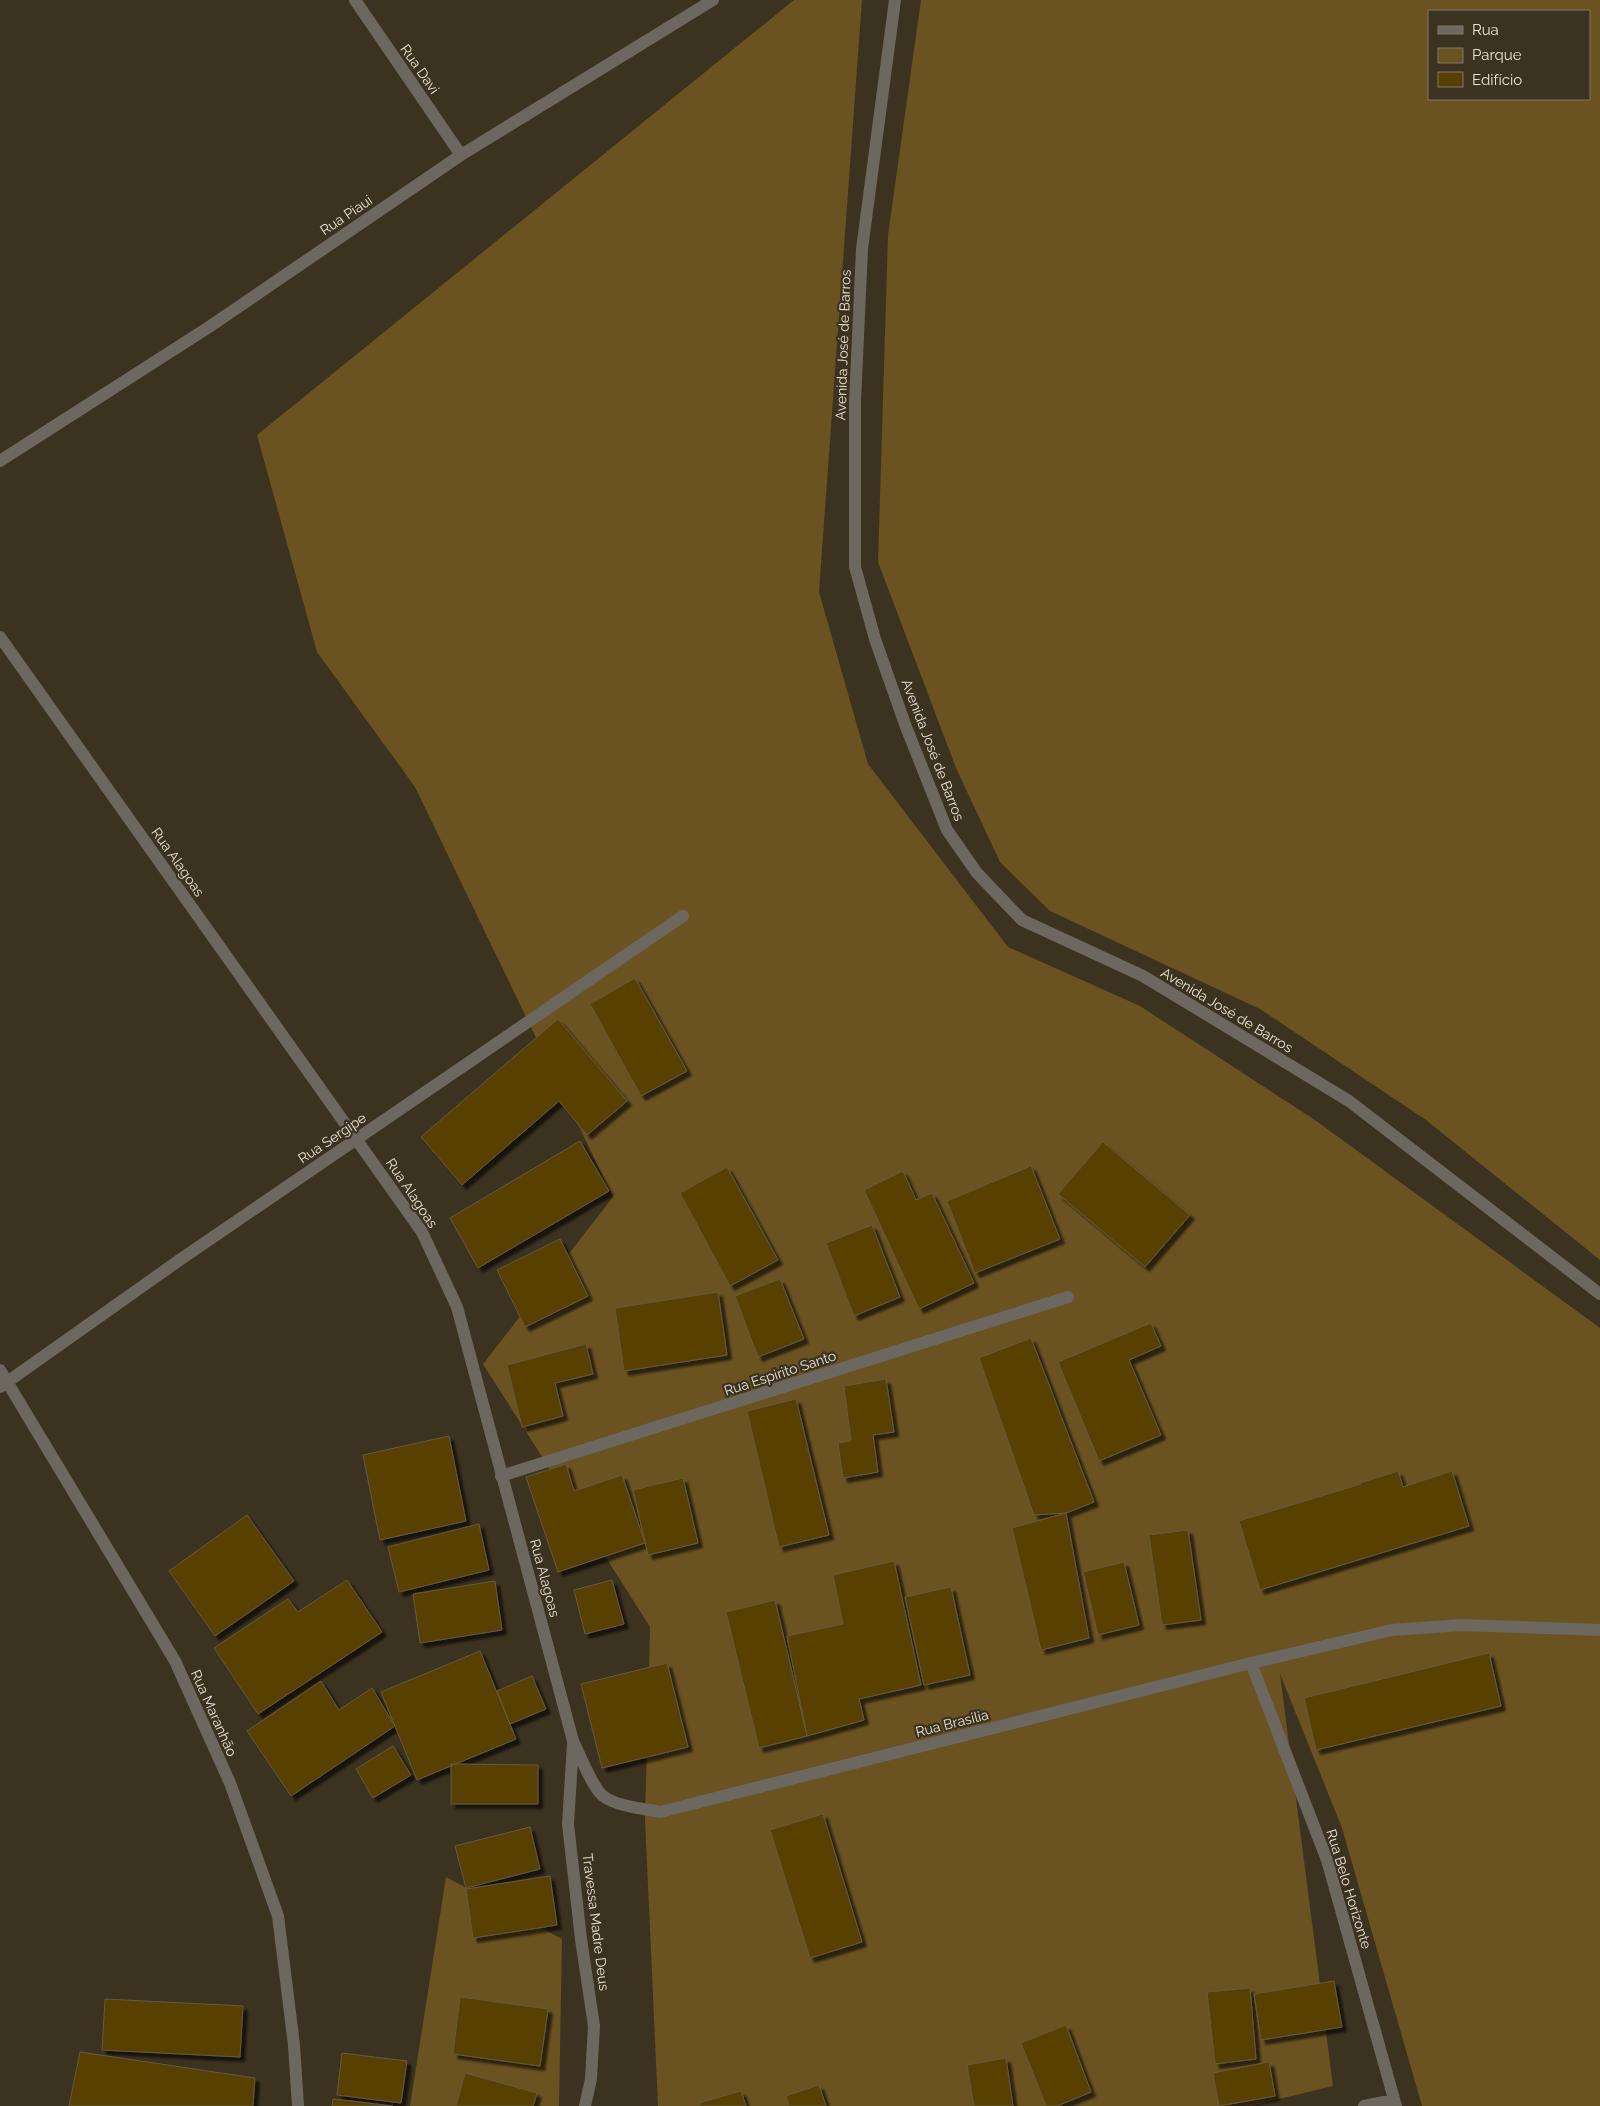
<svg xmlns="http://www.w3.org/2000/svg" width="1600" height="2106" font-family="Raleway,sans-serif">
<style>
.green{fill:#6b5221;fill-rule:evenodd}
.building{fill:#583f04;stroke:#645946;filter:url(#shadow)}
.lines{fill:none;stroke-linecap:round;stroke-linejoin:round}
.street{stroke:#6d685f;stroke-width:12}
.labels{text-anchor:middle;stroke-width:4.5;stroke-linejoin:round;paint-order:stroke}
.street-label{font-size:14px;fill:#e7e1d5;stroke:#3c3220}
</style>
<defs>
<filter id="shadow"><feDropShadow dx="4.5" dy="4.5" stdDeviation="1" flood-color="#0009"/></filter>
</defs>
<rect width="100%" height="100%" fill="#3c3220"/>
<!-- green -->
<path class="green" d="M794 0H862L819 592 868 764 1008 947 1140 1006 1315 1120 1600 1328V2106H1422L1342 1828 1280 1674 1333 2086 1250 2106H658L645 1819 650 1627 483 1364 613 1197 415 787 317 652 257 435Z
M921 0H1600V1260L1426 1120 1260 1009 1050 911 1000 862 956 768 878 562 888 235ZM1429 11H1589V99H1429Z
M446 1877 562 1939 559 2106H410Z"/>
<!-- building -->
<path class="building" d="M635 978 687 1071 641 1096 590 1004Z
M558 1019 627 1101 587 1135 559 1101 462 1185 421 1137Z
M580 1141 609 1191 478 1268 450 1218Z
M1103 1142 1190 1215 1145 1267 1058 1194Z
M1031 1166 1060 1239 975 1273 947 1201Z
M727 1167 778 1260 730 1286 680 1193Z
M903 1171 916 1200 932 1193 974 1283 919 1309 864 1190Z
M872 1225 900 1297 854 1316 826 1243Z
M560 1239 588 1296 525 1327 497 1270Z
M780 1279 804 1339 758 1357 735 1296Z
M718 1292 727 1355 624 1371 615 1308Z
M1151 1323 1161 1346 1129 1360 1161 1435 1099 1461 1058 1362Z
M1031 1338 1094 1502 1066 1513 1034 1515 979 1358Z
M586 1344 593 1374 555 1383 563 1416 522 1427 507 1365Z
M886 1379 894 1432 873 1435 878 1472 843 1478 838 1443 851 1441 844 1386Z
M796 1399 829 1535 779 1547 747 1411Z
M449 1436 466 1521 380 1540 363 1455Z
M566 1464 574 1491 622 1475 645 1543 558 1572 526 1477Z
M1398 1471 1403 1487 1452 1471 1469 1526 1260 1590 1239 1521 1361 1484 1360 1483Z
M683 1478 698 1543 648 1555 633 1490Z
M1066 1513 1089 1638 1041 1650 1012 1528Z
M247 1515 294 1581 215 1636 169 1571Z
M479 1524 489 1570 399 1592 388 1547Z
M1188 1530 1201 1620 1162 1625 1149 1535Z
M894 1561 921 1685 859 1699 864 1720 807 1736 787 1636 843 1624 833 1575Z
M1124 1562 1139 1625 1098 1635 1083 1572Z
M347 1580 382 1632 258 1714 214 1648 288 1599 298 1612Z
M612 1580 624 1624 585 1634 574 1590Z
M495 1581 502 1630 420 1643 413 1594Z
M951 1587 970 1675 924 1685 905 1597Z
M775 1600 807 1736 759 1748 726 1612Z
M480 1651 516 1739 417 1780 381 1692Z
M1489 1653 1501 1706 1316 1750 1304 1698Z
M667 1663 688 1747 602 1768 581 1684Z
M532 1676 546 1709 510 1724 497 1691Z
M321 1681 339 1710 372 1688 395 1726 291 1796 247 1731Z
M393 1746 411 1775 373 1798 356 1769Z
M451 1764 538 1765V1804H451Z
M823 1814 862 1942 810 1958 770 1830Z
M530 1827 540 1869 466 1888 455 1846Z
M550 1876 557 1925 473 1938 466 1889Z
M1334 1981 1342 2027 1261 2040 1254 1994Z
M1250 1988 1256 2059 1215 2064 1207 1992Z
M460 1997 548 2009 540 2066 453 2054Z
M105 1999 243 2006 240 2057 102 2050Z
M1066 2025 1091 2092 1057 2106H1046L1021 2043Z
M80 2052 255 2078 253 2106H69Z
M342 2053 407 2061 401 2103 337 2095Z
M1006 2058 1013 2106H974L967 2065Z
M1269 2062 1275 2096 1219 2106 1213 2073Z
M465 2073 537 2093 533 2106H456Z
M819 2085 826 2106H789L786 2096Z
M741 2091 746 2106H700L699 2103Z
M333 2099 393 2106H332Z"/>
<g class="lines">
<!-- street -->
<path class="street" d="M355 0 461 155
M895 0 862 249 855 402V567L875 639 906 727 947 830 977 873 1022 920 1143 976 1349 1101 1600 1294
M0 461 209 327 461 155 713 0
M0 637 422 1232 457 1307 573 1741C580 1755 592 1787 603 1796 618 1807 642 1808 660 1812L1251 1663 1392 1630 1461 1625 1600 1630
M0 1370 175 1661 230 1783 278 1916 294 2045 298 2106
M0 1387 181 1259 683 916
M501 1476 1068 1297
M1251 1663 1327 1860 1396 2106
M573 1744 568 1824 581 1939 594 2026 591 2079 585 2106
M1364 2106 1394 2100"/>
</g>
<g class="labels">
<!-- street labels -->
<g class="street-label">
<text transform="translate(420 69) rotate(55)" y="5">Rua Davi</text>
<text transform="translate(346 215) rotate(-34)" y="5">Rua Piaui</text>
<text transform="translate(843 345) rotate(-88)" y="5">Avenida José de Barros</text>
<text transform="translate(933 750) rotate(69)" y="5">Avenida José de Barros</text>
<text transform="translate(178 862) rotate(55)" y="5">Rua Alagoas</text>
<text transform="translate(1227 1010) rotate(31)" y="5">Avenida José de Barros</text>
<text transform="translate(332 1138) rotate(-34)" y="5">Rua Sergipe</text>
<text transform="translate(412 1193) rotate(56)" y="5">Rua Alagoas</text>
<text transform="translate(780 1373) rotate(-18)" y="5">Rua Espirito Santo</text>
<text transform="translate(545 1578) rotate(75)" y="5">Rua Alagoas</text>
<text transform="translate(214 1713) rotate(66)" y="5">Rua Maranhão</text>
<text transform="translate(952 1723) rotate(-14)" y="5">Rua Brasilia</text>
<text transform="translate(1349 1889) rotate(73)" y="5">Rua Belo Horizonte</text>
<text transform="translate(596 1922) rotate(83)" y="5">Travessa Madre Deus</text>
</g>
</g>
<!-- legend -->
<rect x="1428" y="10" width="162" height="90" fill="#3c3220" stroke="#807868"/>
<rect x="1438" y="26" width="25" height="8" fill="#6d685f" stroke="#807868"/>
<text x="1472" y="35" font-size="15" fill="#e7e1d5">Rua</text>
<rect x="1438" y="48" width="25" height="15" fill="#6b5221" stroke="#807868"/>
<text x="1472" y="60" font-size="15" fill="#e7e1d5">Parque</text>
<rect x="1438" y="72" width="25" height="15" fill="#583f04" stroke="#807868"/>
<text x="1472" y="85" font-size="15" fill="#e7e1d5">Edifício</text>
</svg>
